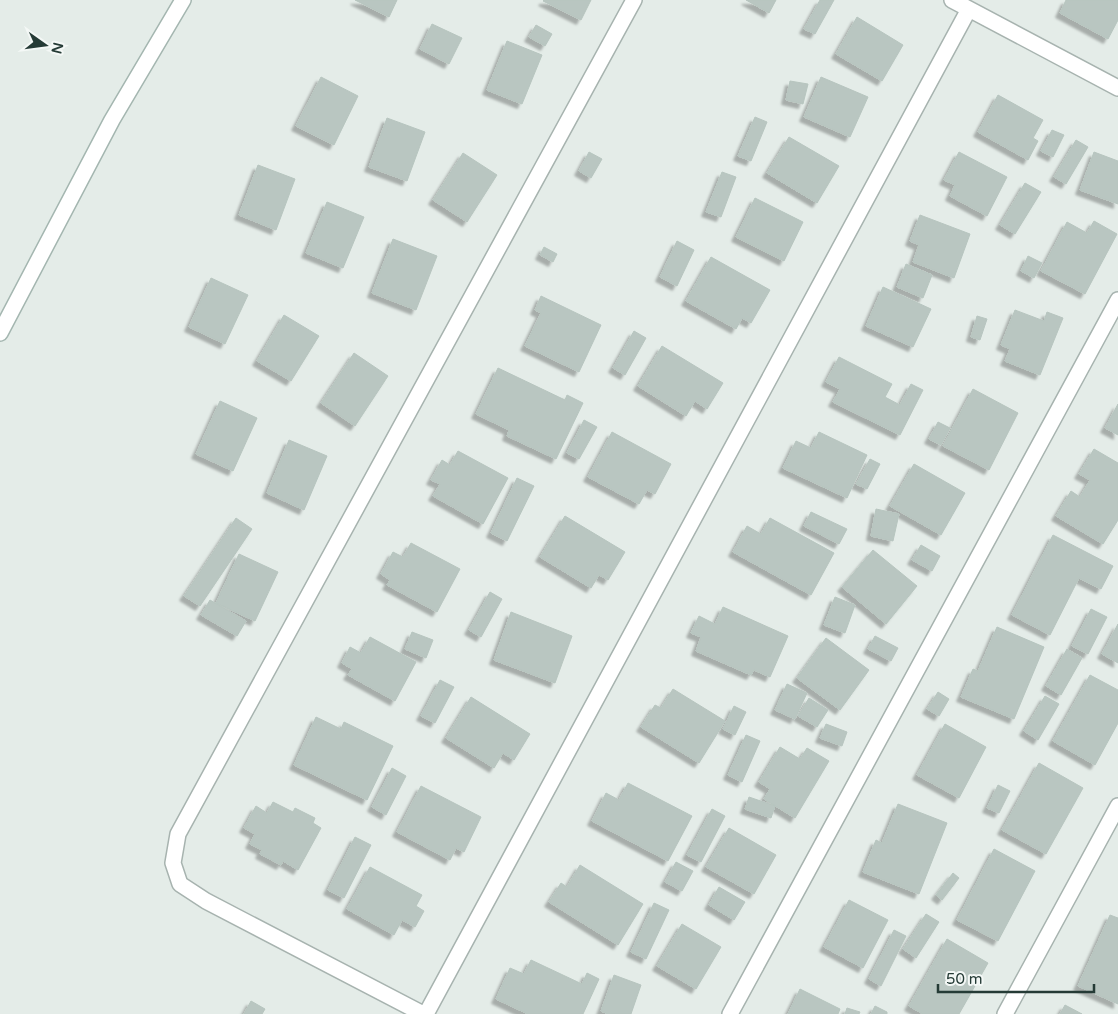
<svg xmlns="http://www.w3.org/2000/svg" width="1118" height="1014" font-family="'Varela Round',sans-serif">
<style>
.building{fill:#b9c6c1;stroke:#b7c5bf;filter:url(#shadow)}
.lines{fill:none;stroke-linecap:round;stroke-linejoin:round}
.street-casing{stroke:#a7b3af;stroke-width:18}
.secondary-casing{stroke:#a4b6b0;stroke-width:18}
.street{stroke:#fff;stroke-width:15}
.secondary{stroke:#fff;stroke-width:15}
</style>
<defs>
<filter id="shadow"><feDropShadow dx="-4.5" dy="4.5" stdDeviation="1" flood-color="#0004"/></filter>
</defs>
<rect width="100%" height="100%" fill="#e4ece8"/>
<!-- building -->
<path class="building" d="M355 0H397L389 17Z
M544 0H591L581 20 543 1Z
M746 0H776L769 13Z
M820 0H834L815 34 804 29Z
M1066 0H1118V20L1108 39 1060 13Z
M857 17 903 45 882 81 836 54Z
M432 24 462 38 449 64 420 49Z
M536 25 552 34 545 46 529 37Z
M507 41 542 55 522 104 487 90Z
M321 77 358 96 334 145 296 126Z
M821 77 868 97 850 137 804 117Z
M790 81 808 84 803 104 786 100Z
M998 95 1043 120 1033 138 1038 141 1028 160 978 132Z
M755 117 767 122 751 161 738 156Z
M387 118 425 132 407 181 369 167Z
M1052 130 1064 135 1053 157 1041 151Z
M789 137 839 166 817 203 767 173Z
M1076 140 1088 147 1066 184 1054 177Z
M589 152 602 159 591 178 579 171Z
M959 152 1007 177 987 216 950 196 955 185 944 180Z
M1094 152 1118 161V204L1080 190Z
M463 153 497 175 467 222 433 200Z
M258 165 295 179 276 230 239 215Z
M722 172 736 177 721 217 706 212Z
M1025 183 1041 192 1015 234 1000 225Z
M755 198 803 222 784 261 736 237Z
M327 202 364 217 343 268 306 253Z
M920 215 970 234 954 278 913 262 919 245 910 241Z
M1094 221 1117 234 1085 294 1041 271 1067 222 1087 233Z
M393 239 437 256 416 310 372 293Z
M677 241 694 250 677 286 660 277Z
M544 247 557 254 553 262 540 255Z
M1028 256 1042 263 1034 278 1021 271Z
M711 257 770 290 751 323 742 318 736 329 686 301Z
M906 264 932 275 923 298 897 287Z
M211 278 248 295 225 344 189 327Z
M883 287 931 309 913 347 866 326Z
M541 296 601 325 579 372 525 346 541 313 535 310Z
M1015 310 1044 321 1047 312 1063 318 1040 375 1005 361 1010 349 1001 345Z
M284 315 319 336 291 381 257 361Z
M977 316 987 319 980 340 971 337Z
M634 331 646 338 625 375 613 368Z
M662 346 723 383 707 409 695 401 686 416 638 386Z
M354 353 388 376 355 426 321 403Z
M839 357 892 384 885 397 900 405 911 384 923 390 900 435 833 402 840 389 826 382Z
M498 368 565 400 567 395 583 403 556 459 507 436 509 430 476 414Z
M973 389 1018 413 989 470 943 446Z
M220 401 257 418 233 471 196 454Z
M1118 404V435L1105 428Z
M584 420 597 427 579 459 567 453Z
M938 422 950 428 941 445 929 439Z
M612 432 671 464 655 494 647 490 639 504 588 477Z
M819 432 867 455 847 498 783 468 796 441 811 448Z
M289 440 327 456 304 510 267 493Z
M1094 449 1118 463V520L1103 544 1056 516 1071 491 1080 497 1090 480 1079 474Z
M458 451 508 478 483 524 433 496 440 484 431 480 442 460 450 465Z
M870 459 880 464 867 489 856 484Z
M914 464 965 493 941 535 890 506Z
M517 478 534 486 507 541 491 533Z
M876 509 899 514 893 541 871 536Z
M811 512 847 529 839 544 804 526Z
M565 516 625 552 608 580 599 575 591 588 540 557Z
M236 518 252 529 200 606 184 596Z
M770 518 834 553 811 595 733 552 747 526 761 534Z
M1053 535 1113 566 1101 589 1079 578 1050 635 1012 615Z
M411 543 460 569 437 612 387 585 390 580 381 574 393 552 403 557Z
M921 545 940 556 932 571 912 560Z
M873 550 917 586 886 624 842 587Z
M239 554 278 572 255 621 216 603Z
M490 592 502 599 481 637 469 630Z
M835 597 855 605 845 633 824 625Z
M210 600 246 621 237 636 201 615Z
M723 607 788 636 770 677 754 670 751 675 696 651 701 637 691 633 699 616 715 624Z
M1091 609 1107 617 1088 654 1072 646Z
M511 612 572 636 555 683 494 660Z
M1118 624V663L1102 654Z
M997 627 1044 647 1014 719 961 697 973 669 978 671Z
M412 632 433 640 426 658 405 649Z
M875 636 898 648 891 661 868 649Z
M370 637 416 662 395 701 348 675 352 669 342 663 350 647 361 653Z
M826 638 869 670 840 710 797 678Z
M1067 649 1082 658 1061 695 1046 686Z
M1090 675 1118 690V723L1095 765 1053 741Z
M440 680 454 687 435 723 421 716Z
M787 684 807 693 795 719 775 710Z
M673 689 725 721 699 763 641 727 655 705 661 708Z
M938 692 949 699 939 716 927 709Z
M1045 696 1059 704 1038 740 1024 731Z
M471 697 530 734 514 760 503 753 494 768 446 738Z
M809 698 828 710 817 727 798 716Z
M734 706 746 712 735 735 723 729Z
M316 717 341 729 344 722 393 746 367 800 294 765Z
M826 724 847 732 842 746 820 738Z
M945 724 986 747 959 798 917 775Z
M746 735 760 741 742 782 728 775Z
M780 747 800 759 807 748 829 761 795 818 764 799 770 789 759 782Z
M1039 763 1083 788 1046 854 1002 830Z
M392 768 406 776 386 815 372 807Z
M628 783 692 816 668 861 592 821 606 793 619 800Z
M998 785 1010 791 999 813 987 808Z
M421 786 481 817 464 852 456 848 450 860 397 832Z
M749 797 775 806 771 818 745 809Z
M273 802 293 812 295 808 315 818 313 823 321 828 298 870 283 861 281 865 260 854 262 850 250 844 255 834 244 828 256 806 267 813Z
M898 804 947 823 919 894 863 872 876 840 882 843Z
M712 809 725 816 701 862 687 855Z
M729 828 776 855 754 894 706 867Z
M355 837 371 845 344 898 328 890Z
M994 849 1035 871 998 941 957 920Z
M676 862 693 871 682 891 665 882Z
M580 865 643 904 618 945 549 902 561 883 567 887Z
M370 867 422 895 416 906 424 911 415 927 402 920 394 935 347 909Z
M953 873 959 878 942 900 936 895Z
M719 887 745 902 734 920 709 905Z
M849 900 888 920 863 968 824 947Z
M654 903 669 910 646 959 631 952Z
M926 914 939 922 916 958 903 949Z
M1110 915 1118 918V1004L1078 986Z
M682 924 721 947 696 989 657 966Z
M894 930 906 936 881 986 869 979Z
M947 939 988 963 959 1014H923L909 1006Z
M531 960 582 984 587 973 599 979 583 1014H528L496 999 510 968 524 974Z
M614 975 641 985 631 1014H608L601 1011Z
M800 989 840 1009 838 1014H788Z
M251 1001 265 1009 262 1014H244Z
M1065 1005 1082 1014H1060Z
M875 1006 887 1012V1014H871Z
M847 1008 860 1012 859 1014H845Z"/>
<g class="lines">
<defs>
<path id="street" d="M952 0 1118 88
M423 1014 206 901 180 884 173 863 178 834 634 0
M426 1014 969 9
M730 1014 1118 300
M1005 1014 1118 806"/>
<path id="secondary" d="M0 333 112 120 183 0"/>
</defs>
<!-- street casing -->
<use href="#street" class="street-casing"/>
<!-- secondary casing -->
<use href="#secondary" class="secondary-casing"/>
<!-- street -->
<use href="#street" class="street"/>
<!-- secondary -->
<use href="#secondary" class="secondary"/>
</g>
<!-- north arrow -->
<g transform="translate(45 45) rotate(104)" stroke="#f4f8f6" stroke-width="4" paint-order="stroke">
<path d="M0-4L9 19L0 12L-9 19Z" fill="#253b36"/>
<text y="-8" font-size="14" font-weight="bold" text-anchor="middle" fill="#253b36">N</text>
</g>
<!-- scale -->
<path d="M938 984v8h156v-8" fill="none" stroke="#253b36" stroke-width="2.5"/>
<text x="946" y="984" font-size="15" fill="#253b36" stroke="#f4f8f6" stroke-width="4" paint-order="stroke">50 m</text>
</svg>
